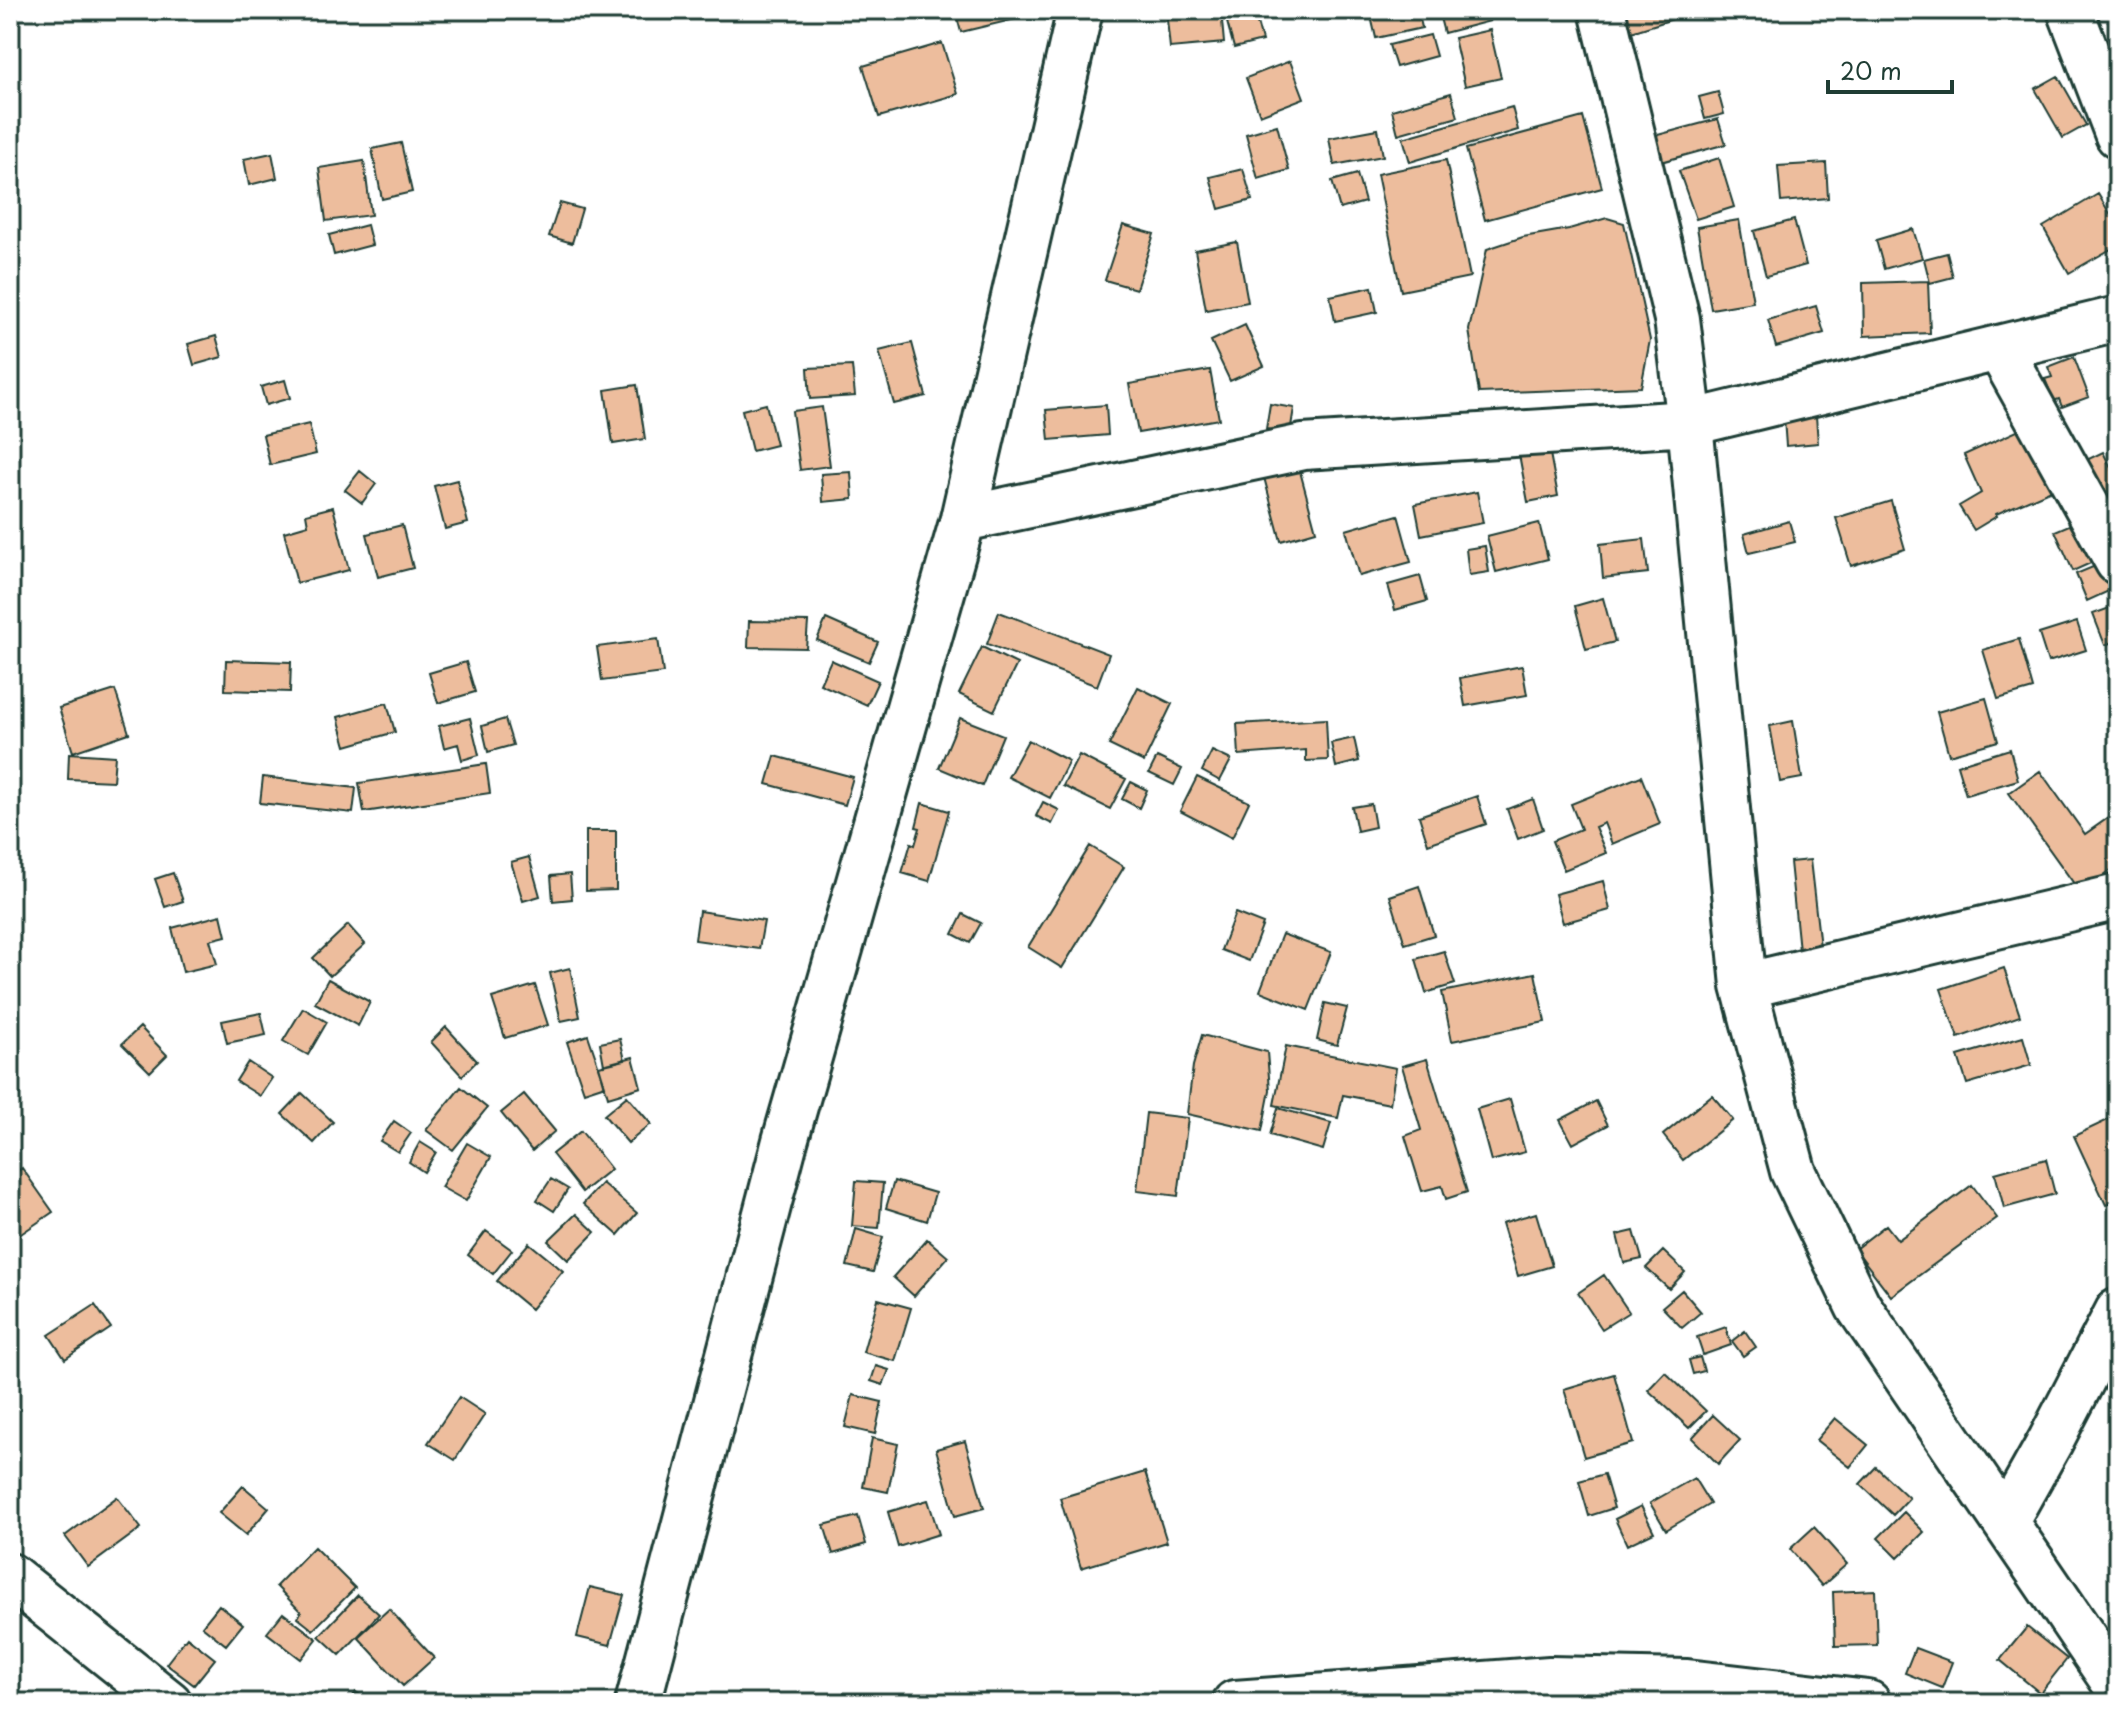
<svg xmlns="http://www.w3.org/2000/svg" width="2128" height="1713" font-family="'Playpen Sans',sans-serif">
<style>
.building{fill:#edbd9d;stroke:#1f3d34;stroke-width:2}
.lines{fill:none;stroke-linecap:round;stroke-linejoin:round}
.minor-casing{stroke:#1f3d34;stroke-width:50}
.minor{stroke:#fff;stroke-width:44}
</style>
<rect width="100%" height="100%" fill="#fff"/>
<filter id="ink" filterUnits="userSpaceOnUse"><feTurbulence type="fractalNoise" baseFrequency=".0125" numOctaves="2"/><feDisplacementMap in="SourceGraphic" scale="16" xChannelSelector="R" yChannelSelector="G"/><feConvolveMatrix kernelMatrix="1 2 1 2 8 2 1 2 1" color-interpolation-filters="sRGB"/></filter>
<g filter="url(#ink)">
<!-- building -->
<path class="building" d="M955 10H1030L1032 15 961 32Z
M1166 10H1221L1224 43 1170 48Z
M1378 10H1418L1422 28 1376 38 1370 12Z
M1438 10H1487L1490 21 1444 33Z
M1621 10H1691L1692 13 1628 33Z
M1255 15 1262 41 1234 48 1227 22Z
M1490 30 1501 78 1465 86 1454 38Z
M1430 35 1436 56 1396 67 1389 45Z
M942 43 958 94 879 117 863 66Z
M1290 61 1304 98 1260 115 1246 78Z
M2058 76 2086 125 2063 138 2035 89Z
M1718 92 1724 114 1705 119 1699 97Z
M1451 93 1458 117 1398 134 1392 110Z
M1512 107 1518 130 1410 162 1403 138Z
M1583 117 1602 188 1485 220 1466 149Z
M1718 119 1726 144 1661 162 1654 136Z
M1277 125 1289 170 1258 179 1246 134Z
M1378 129 1383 156 1334 165 1329 138Z
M401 143 412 192 382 199 372 149Z
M272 153 277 178 249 185 244 159Z
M1719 158 1734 207 1696 219 1679 171Z
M1446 160 1470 277 1401 291 1377 174Z
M364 161 371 215 326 221 319 168Z
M1826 163 1828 198 1781 202 1778 166Z
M1243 169 1252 200 1219 209 1210 177Z
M1357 174 1365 202 1340 209 1332 181Z
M2098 194 2118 227V245L2069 273 2043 227Z
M560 203 582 209 572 243 549 236Z
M1607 218 1624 223 1650 340 1641 387 1479 393 1469 330 1487 249 1523 237 1569 229Z
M1739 220 1753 302 1711 309 1697 227Z
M1794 220 1806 265 1766 276 1754 231Z
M367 225 372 245 334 255 329 235Z
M1123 225 1154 234 1136 289 1105 280Z
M1913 229 1922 258 1884 269 1876 240Z
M1237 242 1248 302 1206 310 1195 250Z
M1947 253 1953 277 1930 283 1924 259Z
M1928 281 1930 333 1864 336 1863 283Z
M1372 287 1377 312 1335 321 1330 296Z
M1816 306 1824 333 1776 347 1768 320Z
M1245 325 1264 366 1230 381 1211 341Z
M216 336 222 357 194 365 188 344Z
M912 343 926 396 894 404 879 351Z
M2074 357 2089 397 2062 407 2059 399 2045 404 2040 392 2049 389 2045 379 2052 377 2048 367Z
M852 366 855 396 810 399 808 368Z
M1210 370 1219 419 1138 433 1129 384Z
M285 380 290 398 266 405 261 387Z
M637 385 645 439 613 444 605 390Z
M766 404 776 445 752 451 742 410Z
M1270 404 1294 408 1290 433 1266 429Z
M1106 405 1108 435 1049 440 1046 410Z
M822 407 830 466 800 470 792 411Z
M1816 416 1818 443 1786 446 1784 419Z
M309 424 316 454 270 465 263 435Z
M2028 426 2056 488 1996 514 1997 516 1974 530 1959 506 1981 493 1964 455Z
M1548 443 1558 496 1528 502 1518 449Z
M2103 452 2118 482V519L2074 466Z
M1297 460 1316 531 1281 541 1262 470Z
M360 471 376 484 362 503 345 490Z
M851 472 853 499 823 502 821 474Z
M457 480 468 523 445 529 434 486Z
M1477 492 1483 523 1421 535 1415 504Z
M1891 501 1905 549 1851 566 1836 518Z
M333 507 349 570 297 583 284 532 308 525 306 514Z
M1398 515 1411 562 1359 576 1346 530Z
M1789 521 1795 542 1749 553 1744 534Z
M2076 522 2093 562 2073 571 2055 531Z
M1539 523 1548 559 1496 572 1487 536Z
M402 525 413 568 378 577 367 534Z
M1644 539 1648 573 1603 578 1600 544Z
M1485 546 1489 572 1469 575 1466 549Z
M2100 564 2111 590 2087 601 2076 574Z
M1420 576 1427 601 1395 610 1388 585Z
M1603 598 1615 642 1586 649 1575 606Z
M2118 605V640L2105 645 2093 614Z
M999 612 1109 654 1097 686 987 644Z
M826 619 878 642 869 662 817 640Z
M749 621 808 622 806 648 748 647Z
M2077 622 2086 650 2048 662 2039 634Z
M658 639 663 673 602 681 597 647Z
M2019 639 2033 689 1998 699 1983 650Z
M982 647 1017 664 994 711 959 694Z
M226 660 291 662 290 692 225 690Z
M831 660 878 681 867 705 820 684Z
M466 662 475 692 438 703 429 673Z
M1522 666 1527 695 1465 706 1460 678Z
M1138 687 1172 704 1144 762 1109 745Z
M115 690 129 733 73 752 59 708Z
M1986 698 1998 741 1949 755 1937 712Z
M387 703 395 732 346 746 338 717Z
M470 718 479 755 462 760 458 744 444 748 439 726Z
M960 718 1003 735 982 786 939 768Z
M505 719 513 745 488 752 482 726Z
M1326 719 1328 760 1306 761V750L1239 755 1237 724Z
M1793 721 1802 778 1780 782 1770 726Z
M1354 738 1359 761 1336 767 1331 743Z
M1028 740 1069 761 1050 798 1008 777Z
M2010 749 2018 780 1966 795 1957 765Z
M1212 751 1231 760 1220 781 1202 771Z
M69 753 115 756 113 781 68 779Z
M1079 755 1126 779 1110 809 1063 786Z
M775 756 853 777 845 805 767 784Z
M1157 757 1182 769 1174 785 1149 773Z
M486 764 490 793 364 812 359 783Z
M2040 771 2085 834 2108 818 2118 833V865L2080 892 2009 793Z
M1641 776 1660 824 1612 844 1604 823 1595 827 1606 853 1564 870 1552 841 1581 829 1571 804Z
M263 777 356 788 353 813 260 803Z
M1197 777 1249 802 1232 838 1180 811Z
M1131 782 1147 790 1139 808 1122 799Z
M1477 796 1486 824 1428 844 1419 816Z
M1533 799 1543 829 1518 839 1507 809Z
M1043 802 1059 810 1052 824 1036 816Z
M922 803 949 811 929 881 902 873 911 843 915 845 920 828 916 827Z
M1371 804 1375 827 1357 831 1352 807Z
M586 831H616V890L586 891Z
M1090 846 1124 867 1062 968 1028 947Z
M529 857 540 896 523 901 511 862Z
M1810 860 1820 947 1799 950 1790 862Z
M173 873 183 901 165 907 155 879Z
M570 874 572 899 553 901 551 876Z
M1603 881 1610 910 1563 923 1555 894Z
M1419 886 1434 935 1405 944 1390 896Z
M699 911 764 921 759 949 695 940Z
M1235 913 1263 924 1249 961 1221 950Z
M963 914 981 923 970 943 953 934Z
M221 915 226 936 210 940 217 964 183 972 172 928Z
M348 925 365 944 330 976 313 958Z
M1282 934 1331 952 1308 1010 1260 991Z
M1444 951 1455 984 1426 993 1416 959Z
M570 968 580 1017 561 1021 550 973Z
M2004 968 2020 1016 1958 1038 1941 989Z
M1535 973 1545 1022 1452 1041 1442 992Z
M328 979 370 1002 358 1026 315 1003Z
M535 985 548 1025 505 1038 492 998Z
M1325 1003 1347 1008 1337 1045 1317 1040Z
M303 1008 327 1022 308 1055 283 1041Z
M261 1013 266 1035 227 1043 222 1021Z
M140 1027 167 1055 150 1072 122 1044Z
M446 1027 477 1061 462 1076 431 1042Z
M588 1035 605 1085 584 1092 567 1042Z
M1202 1035 1267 1052 1270 1090 1262 1131 1187 1114 1193 1066Z
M2023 1037 2031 1065 1967 1084 1958 1056Z
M620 1039 625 1060 604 1065 600 1043Z
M1286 1046 1396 1068 1390 1104 1343 1095 1338 1118 1274 1105Z
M633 1057 641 1087 608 1097 599 1066Z
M1427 1059 1467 1192 1446 1199 1442 1186 1422 1191 1405 1136 1421 1130 1402 1066Z
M248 1062 272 1078 260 1096 236 1081Z
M461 1087 487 1108 453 1150 426 1130Z
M302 1093 333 1122 314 1143 282 1114Z
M524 1094 555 1131 532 1151 501 1113Z
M1712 1095 1733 1120 1683 1160 1663 1135Z
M627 1096 651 1124 628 1143 604 1115Z
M1510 1099 1525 1152 1491 1161 1477 1109Z
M1596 1101 1608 1125 1573 1144 1560 1120Z
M1278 1108 1331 1123 1323 1150 1270 1135Z
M1146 1113 1188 1118 1178 1196 1137 1191Z
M2110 1119 2118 1136V1200L2106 1205 2074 1136Z
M394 1121 411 1133 398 1152 380 1141Z
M581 1131 611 1169 582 1192 552 1154Z
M420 1142 436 1152 424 1172 409 1162Z
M467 1143 491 1157 466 1201 441 1187Z
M2046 1159 2055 1194 2004 1208 1995 1173Z
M22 1168 53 1212 12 1240 10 1177Z
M551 1179 568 1189 554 1211 537 1200Z
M856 1181 883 1183 879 1228 852 1226Z
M894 1181 935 1193 927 1221 886 1208Z
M602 1183 637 1213 618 1235 583 1204Z
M1972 1185 1997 1218 1891 1296 1855 1249 1886 1225 1898 1240Z
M1536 1213 1552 1266 1518 1276 1502 1223Z
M576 1214 595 1232 568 1260 548 1241Z
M856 1229 883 1237 873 1272 847 1266Z
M486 1231 512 1250 493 1274 468 1255Z
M1634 1231 1642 1259 1624 1263 1617 1235Z
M927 1239 948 1257 914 1296 893 1277Z
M529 1243 563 1271 531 1309 497 1281Z
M1663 1251 1685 1272 1669 1289 1646 1268Z
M1604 1275 1629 1312 1602 1329 1578 1293Z
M1682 1290 1701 1312 1682 1328 1662 1307Z
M878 1299 911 1308 895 1361 863 1352Z
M95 1305 111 1328 65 1359 49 1335Z
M1726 1327 1731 1345 1703 1355 1697 1337Z
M1745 1331 1756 1347 1743 1356 1732 1341Z
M1700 1357 1704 1371 1693 1374 1689 1360Z
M876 1366 889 1370 883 1385 871 1381Z
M1665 1372 1706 1411 1689 1428 1648 1390Z
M1614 1374 1633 1443 1584 1457 1564 1389Z
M853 1395 882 1402 875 1434 845 1427Z
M459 1397 485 1414 455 1460 428 1443Z
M1713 1415 1740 1440 1718 1464 1692 1438Z
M1835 1418 1868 1445 1850 1467 1816 1440Z
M872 1438 898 1444 888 1492 863 1487Z
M965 1441 984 1508 955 1516 936 1449Z
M1876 1467 1909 1498 1893 1515 1860 1484Z
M1145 1472 1167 1542 1081 1568 1060 1498Z
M1604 1474 1614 1508 1589 1516 1579 1481Z
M1694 1478 1710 1504 1666 1530 1650 1503Z
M243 1486 269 1508 246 1535 219 1513Z
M117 1497 141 1528 88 1567 65 1536Z
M928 1500 939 1534 898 1547 888 1512Z
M1641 1506 1654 1532 1627 1545 1615 1519Z
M1904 1512 1924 1532 1898 1558 1878 1538Z
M858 1516 866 1544 833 1554 824 1525Z
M1814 1527 1847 1564 1822 1586 1790 1549Z
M314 1547 355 1588 313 1630 298 1618 301 1612 276 1586Z
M590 1587 624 1595 610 1645 577 1637Z
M1875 1590 1877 1645 1835 1646 1833 1592Z
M358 1595 379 1614 340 1655 319 1636Z
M219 1605 243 1624 226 1645 202 1626Z
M389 1609 434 1658 403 1686 358 1637Z
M283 1613 317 1639 301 1659 267 1633Z
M2027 1627 2067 1659 2040 1693 2000 1660Z
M187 1637 215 1659 194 1685 166 1664Z
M1915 1648 1952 1662 1942 1688 1905 1673Z
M356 1692 372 1703H347Z"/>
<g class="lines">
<defs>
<path id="minor" d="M1602 10 1677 319 1690 423 1744 986 1793 1171 1858 1306 2118 1688
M2070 10 2118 135
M1999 348 2118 562
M963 519 1303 447 1690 423 2118 319
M1744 986 2118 897
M2005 1522 2051 1440 2118 1311
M10 1576 169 1703
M638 1703 785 1141 963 519 1080 10
M1235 1703 1550 1679 1687 1682 1868 1703"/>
</defs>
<!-- minor casing -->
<use href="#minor" class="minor-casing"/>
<!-- minor -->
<use href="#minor" class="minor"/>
</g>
</g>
<!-- margin -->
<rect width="2128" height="1713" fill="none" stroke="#fff" stroke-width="40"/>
<rect x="20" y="20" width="2088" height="1673" fill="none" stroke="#1f3d34" stroke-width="3" filter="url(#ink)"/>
<!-- scale -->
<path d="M1828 80v12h124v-12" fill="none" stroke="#1f3d34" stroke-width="4"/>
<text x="1840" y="80" font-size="24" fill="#1f3d34" stroke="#ffffff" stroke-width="6" paint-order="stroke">20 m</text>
</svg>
